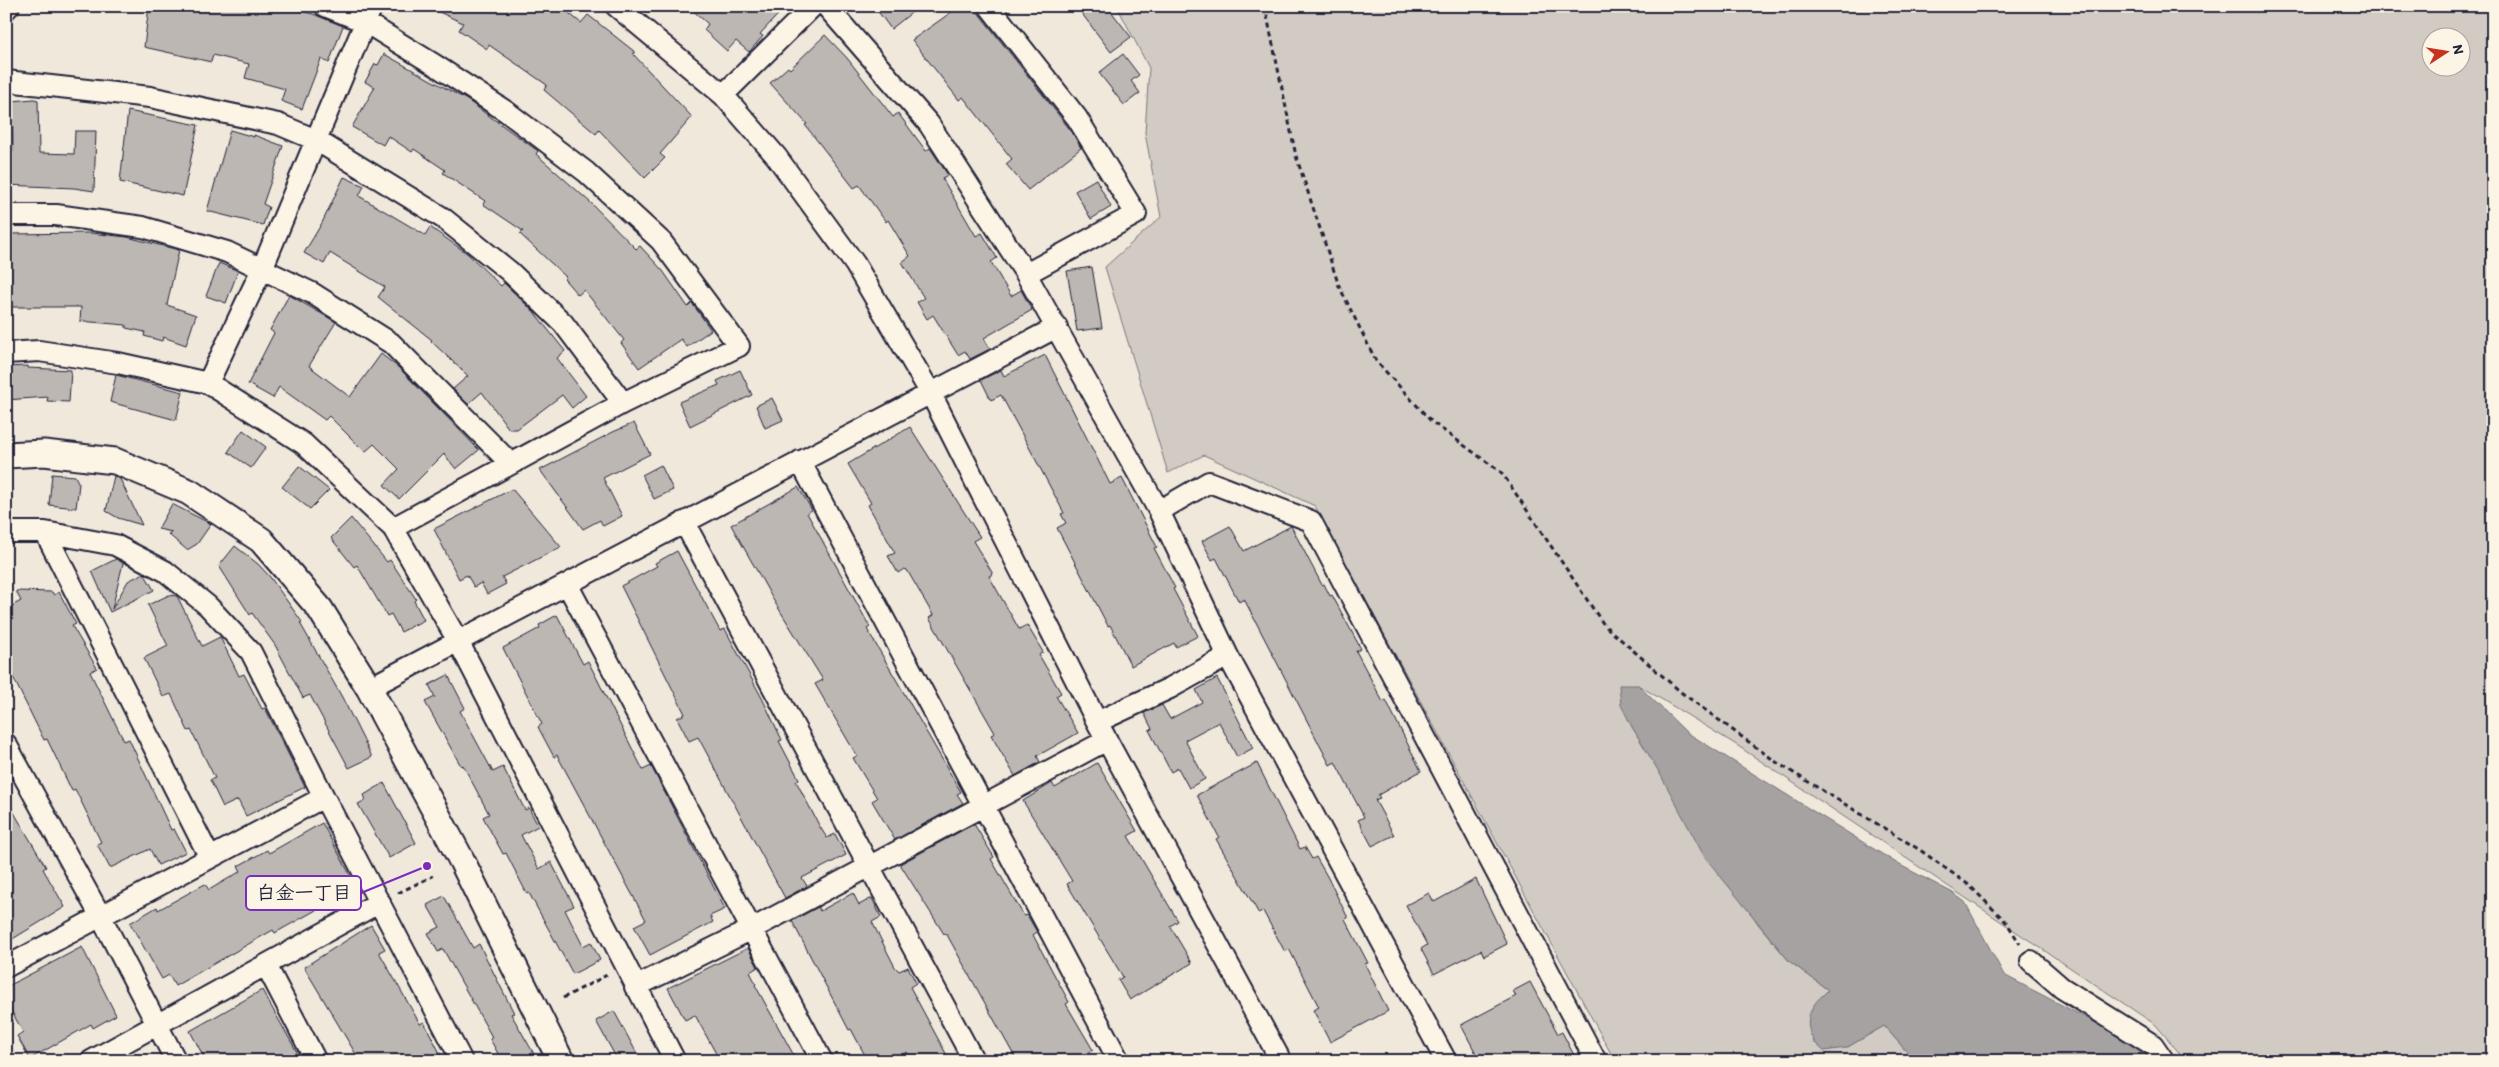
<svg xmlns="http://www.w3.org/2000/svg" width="2499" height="1067" font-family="Itim,'Klee One',sans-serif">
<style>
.green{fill:#d1cbc3;stroke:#7a767f;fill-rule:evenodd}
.water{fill:#a6a2a2;stroke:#716f79}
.building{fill:#bcb7b3;stroke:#22223b}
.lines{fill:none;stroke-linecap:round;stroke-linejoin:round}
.minor-casing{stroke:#22223b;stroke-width:24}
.tertiary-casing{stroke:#22223b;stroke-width:29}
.path{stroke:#22223b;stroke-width:3;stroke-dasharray:5 4;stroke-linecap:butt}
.minor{stroke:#fcf5e5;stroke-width:20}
.tertiary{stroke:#fcf5e5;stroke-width:25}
.leader{fill:none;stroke:#7b2cbf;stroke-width:2}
.callout-dot{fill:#7b2cbf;stroke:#fcf5e5;stroke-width:2}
.callout{fill:#fcf5e5;stroke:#7b2cbf;stroke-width:2}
.callout-label{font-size:19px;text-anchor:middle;font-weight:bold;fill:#22223b}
</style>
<rect width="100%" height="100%" fill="#efe8db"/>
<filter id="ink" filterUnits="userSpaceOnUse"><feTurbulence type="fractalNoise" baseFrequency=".02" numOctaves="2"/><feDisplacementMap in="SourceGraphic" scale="10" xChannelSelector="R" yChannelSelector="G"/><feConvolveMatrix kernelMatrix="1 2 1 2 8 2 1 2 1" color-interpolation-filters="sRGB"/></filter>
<g filter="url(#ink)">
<!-- green -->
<path class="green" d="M1117 6H2493V1061H2186L2156 1025 1735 744 1638 685 1632 727 1758 924 1789 961 1828 990C1810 1009 1805 1018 1814 1043L1846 1048 1884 1026 1915 1061H1615L1315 506 1204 455 1168 473 1105 267 1161 217 1145 133 1149 68ZM2432 38H2462V68H2432Z"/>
<!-- water -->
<path class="water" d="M1619 685H1638L1686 732 1898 864 1953 893 1965 902 2004 975 2146 1049 2153 1061H1915L1884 1026 1846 1048 1824 1051C1809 1040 1803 1022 1814 1005 1817 999 1824 995 1828 990L1789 961 1704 856 1659 772 1632 727 1621 705Z"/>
<!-- building -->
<path class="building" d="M149 6H280L313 14 343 26 329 63 321 59 302 109 281 101 285 89 245 78 249 64 213 55 211 62 144 47Z
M426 6H560L581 23 588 15 635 52 633 54 692 117 660 154 665 158 645 178 599 130 596 134 544 90 547 85 489 45 487 49 459 30 463 23Z
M688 6H786L760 34 763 36 749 52 736 41 727 51 704 30 708 24Z
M874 6H920L891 29Z
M960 6H973L1072 132 1081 148 1028 190 1006 164 1012 159 963 97 959 100 912 40Z
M1076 6H1107L1131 37 1111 52Z
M825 35 847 58 893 117 898 113 926 151 930 148 948 175 942 178 976 236 982 233 997 258 991 262 1011 296 1021 290 1032 310 984 338 990 349 970 359 965 351 958 355 933 315 927 319 917 302 924 298 902 262 910 256 888 220 886 222 859 185 854 188 805 125 807 124 770 83 788 67 790 69Z
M384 54 467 100 538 151 536 154 591 203 636 249 640 246 663 271 688 307 692 303 711 330 687 347 681 339 639 368 621 343 624 340 584 290 578 295 564 279 566 277 520 234 523 231 483 204 485 201 443 173 445 170 414 149 412 152 388 136 383 145 352 127 375 87 365 82 375 64 378 65Z
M1123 54 1139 75 1131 81 1140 93 1124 105 1099 73Z
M34 99 38 100 39 153 74 154 75 131H96L94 191 74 188 6 185V152H13L12 101Z
M128 111 198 125 183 196 120 182Z
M230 130 254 137V135L283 146 263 204 269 207 263 225 207 211Z
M344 177 364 186 359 196 425 235 430 227 468 254 501 286 504 283 534 312 565 351 557 358 586 396 572 408 562 395 517 429H509L482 392 468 404 453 389 468 376 431 341 432 340 378 297 385 287 330 253 324 264 304 253 322 223Z
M1096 179 1111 207 1091 219 1075 191Z
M91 233 127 237 179 250 167 305 196 315 186 345 163 337 162 341 144 336 145 332 126 328V325L80 321 81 307H6V234Z
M219 263 238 271 226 303 206 296Z
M1092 267 1102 328 1077 331 1067 271Z
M289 295 336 322 309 366 350 397 381 354 399 368 479 450 456 469 444 454 399 499 384 485 399 469 374 444 365 452 329 416 325 420 279 387 273 398 248 384 274 333 270 330Z
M1045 355 1110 484 1122 478 1157 547 1154 548 1175 588 1173 589 1198 636 1176 647 1174 643 1131 666 1110 625 1108 626 1057 528 1066 523 1061 514 1064 513 1030 449 1001 395 991 400 981 380 1001 370 1004 376Z
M28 366V368L71 370 69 402 47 401 48 397 6 400V367Z
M740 370 752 395 690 426 679 402 719 385 717 381Z
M116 375 183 392 176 420 110 402Z
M772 398 783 420 765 428 756 406Z
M634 423 650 454 603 478 622 516 603 526 600 520 583 529 540 470 613 432Z
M910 427 980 537 973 541 993 574 989 576 1019 629 1027 625 1043 652 1039 655 1061 693 1056 696 1078 733 1037 756 1040 762 1015 776 991 735 995 733 929 618 933 615 907 570 904 569 898 573 888 556 895 553 868 505 871 503 848 464Z
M243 430 266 447 251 468 228 452Z
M661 465 673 490 654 499 642 475Z
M299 466 329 490 310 509 282 487Z
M52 474 75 476 79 484 76 508 49 505Z
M114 476 120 479 142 525 118 518 106 511Z
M798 487 812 510 807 513 870 627 867 629 961 792 957 794 963 803 895 840 872 801 877 798 853 758 857 756 815 684 823 680 774 601 731 525Z
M512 489 561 547 502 577 506 584 487 594 481 583 474 587 467 575 459 579 434 529Z
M172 504 211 524 197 544 187 550 168 534 172 532 158 529Z
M351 518 387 562 390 560 416 599 414 601 424 620 401 632 391 614 387 616 357 565 354 567 331 538Z
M1230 526 1244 551 1291 526 1322 585 1324 584 1330 596 1332 595 1361 649 1356 651 1383 702 1386 700 1421 771 1378 795 1380 798 1375 800 1394 835 1372 846 1358 820 1364 817 1335 762 1330 765 1244 599 1239 602 1216 558 1212 560 1202 541Z
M235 546 258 564 270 577 302 622 300 623 343 699 372 757 349 768 310 695 303 698 275 645 252 613 250 615 219 566Z
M677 551 720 631 725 629 763 700 782 740 779 741 799 779 796 781 820 827 827 838 835 834 846 855 802 878 807 886 785 898 698 737 689 741 677 718 685 714 621 586 657 566 655 563Z
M116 559 123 563 112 609 128 581 144 573 154 590 110 612 92 571Z
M16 591 52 592 54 595 59 592 76 624 72 626 97 668 90 672 124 741 129 739 171 830 174 829 186 852 158 865 150 849 110 868 97 844 101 842 75 789 72 791 47 739 44 740 6 663V609L21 601Z
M169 595 177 596 202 646 220 637 239 676 244 674 262 709 265 708 305 787 246 816 238 800 223 807 210 780 215 778 191 730 188 731 171 694 163 697 144 658 168 646 148 605Z
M557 615 583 664 588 661 643 770 651 766 725 909 710 916 713 922 650 955 634 926 646 920 557 755 554 757 538 727 542 724 503 648 540 628 539 625Z
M448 675 465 708 460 711 493 772 503 767 525 810 529 808 538 826 521 835 539 869 551 862 574 906 565 910 583 946 591 942 600 960 573 974 529 893 527 894 506 853 503 854 483 817 489 814 463 765 461 766 425 702 435 697 429 685Z
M1217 678 1253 748 1237 757 1219 722 1185 740 1205 779 1189 788 1178 768 1171 772 1149 730 1152 729 1144 713 1162 705 1170 719 1202 702 1196 690Z
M1097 763 1137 831 1128 836 1178 921 1170 926 1192 963 1130 1000 1118 980 1123 977 1067 884 1072 881 1023 801 1052 783 1055 788Z
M1257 763 1300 849 1305 847 1312 859 1316 857 1328 878 1348 918 1345 919 1368 963 1365 964 1388 1011 1330 1042 1313 1010 1319 1007 1289 949 1285 952 1263 911 1259 914 1216 839 1219 837 1197 795Z
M384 783 416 843 389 858 358 804 366 800 364 795Z
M6 799 46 867 43 869 65 907 6 943Z
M322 823 359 891 327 909 325 905 275 933 273 930 175 986 169 975 162 979 130 923 157 907 158 910 205 884 209 890 241 871 238 866 267 850 269 853Z
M974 824 994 857 991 859 1024 916 1027 915 1037 932 1033 935 1069 1002 1066 1004 1093 1050 1074 1061H1017L946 933 944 934 900 864Z
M1476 879 1507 944 1484 956 1481 950 1434 974 1421 949 1427 945 1406 905 1429 893 1434 902Z
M853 893 859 905 872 898 881 917 872 922 895 967 899 971 908 967 916 983 910 987 950 1061H911L907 1052 891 1061H868L851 1029 849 1030 792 921 818 907 820 911Z
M444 896 473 948 479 944 514 1013 511 1014 534 1054 523 1061H502L490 1039 492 1037 443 949 438 952 428 933 440 927 427 905Z
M371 925 385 949 379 952 420 1024 424 1022 444 1061H360L304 967Z
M82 947 116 1015 93 1028 91 1024 30 1059 17 1036 23 1032 6 1001V987Z
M748 948 758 967 750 972 756 984 755 985 797 1061H720L695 1015 685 1020 668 988Z
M1530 982 1558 1034 1562 1032 1577 1061H1480L1461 1025 1516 996 1513 991Z
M262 990 302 1061H206L190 1031Z
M614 1011 641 1061H618L596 1021Z"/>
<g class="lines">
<defs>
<path id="minor" d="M325 6 365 22 435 65 507 112 586 172 661 241 739 346 623 403 393 528
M616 6 723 95 776 156 855 264 930 392 1097 722 1281 1061
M826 6 929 124 1026 274 1136 214 1077 118 989 6
M6 9 9 6
M6 81 150 97 278 124 316 140 443 218 509 271 563 323 623 403
M723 95 813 6
M6 215H56L143 227 227 252 312 293 391 343 511 464
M1026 274 1159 511 1209 482 1311 521 1596 1061
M6 353 39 351 118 363 208 383 304 444 393 528 458 641 675 1061
M208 383 262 269 372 6
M800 461 1119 1061
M1159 511 1228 656 1446 1061
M684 522 974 1061
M6 532H45L115 545 165 571 208 606 251 652 324 797 6 967
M45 532 210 858
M567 584 822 1061
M369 688 1057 327
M1097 722 1170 688 1228 656
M6 744 101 917 176 1061
M324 797 462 1061
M2031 961 2062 988 2153 1045 2164 1061
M266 965 316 1061
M635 987 752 929 1107 740
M91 1061 380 902"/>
<path id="tertiary" d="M6 455 44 453 115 461 189 492 261 540 320 609 369 688 462 861 561 1061"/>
</defs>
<!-- minor casing -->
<use href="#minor" class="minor-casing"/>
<!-- tertiary casing -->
<use href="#tertiary" class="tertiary-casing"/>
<!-- path -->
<path class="path" d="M1265 6 1296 156 1339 286 1376 361 1432 422 1502 473 1604 625 1682 693 1779 764 1920 850 1969 885 2007 923 2020 944
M398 893 433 876
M563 998 607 975"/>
<!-- minor -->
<use href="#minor" class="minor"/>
<!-- tertiary -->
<use href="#tertiary" class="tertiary"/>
</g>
</g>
<!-- callouts -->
<path class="leader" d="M427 866L361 893"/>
<circle class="callout-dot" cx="427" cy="866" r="5"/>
<rect class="callout" x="246" y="876" width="115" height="34" rx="5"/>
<g class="callout-label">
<text x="304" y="899">白金一丁目</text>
</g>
<!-- margin -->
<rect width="2499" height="1067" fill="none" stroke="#fcf5e5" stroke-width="25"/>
<rect x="12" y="12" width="2474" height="1042" fill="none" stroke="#22223b" stroke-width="2" filter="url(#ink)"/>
<!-- north arrow -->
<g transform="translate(2446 52) rotate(78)"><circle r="24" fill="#fcf5e5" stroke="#a5a1a1"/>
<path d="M0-4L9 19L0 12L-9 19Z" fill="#c8321e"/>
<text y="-8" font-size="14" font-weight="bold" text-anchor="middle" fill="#22223b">N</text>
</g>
</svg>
